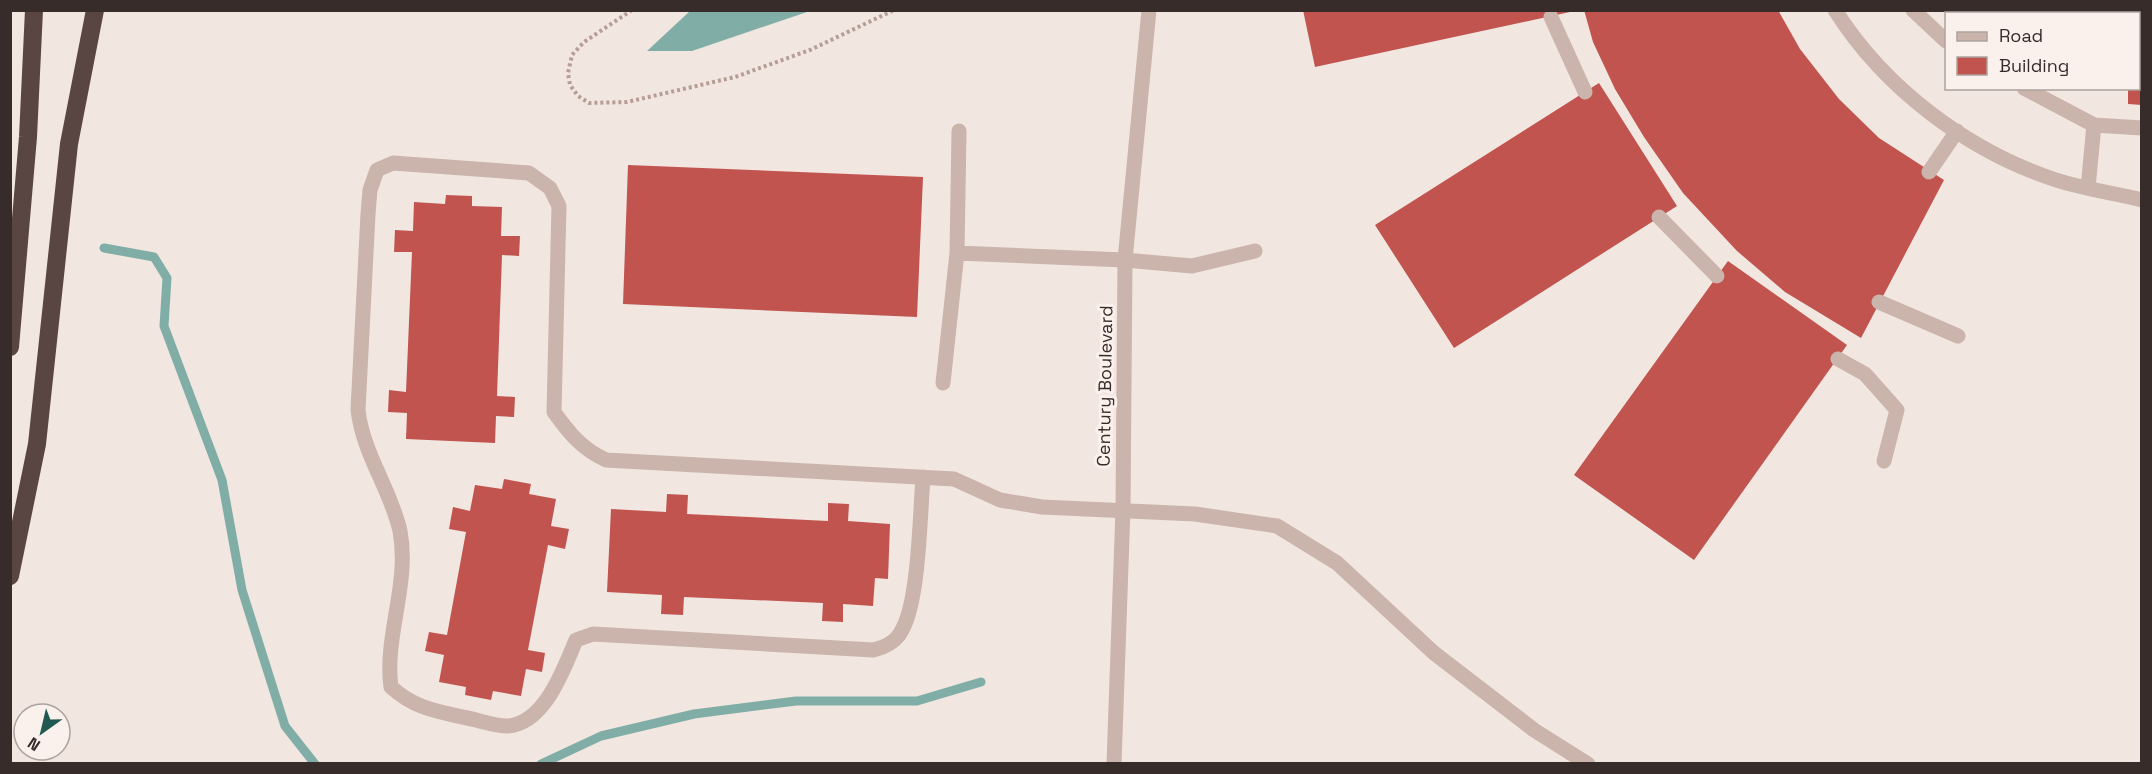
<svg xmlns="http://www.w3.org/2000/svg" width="2152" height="774" font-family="'Space Grotesk',sans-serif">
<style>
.water{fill:#80aea7}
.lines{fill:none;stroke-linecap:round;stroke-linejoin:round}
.stream{stroke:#80aea7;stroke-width:9}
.building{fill:#c1544f}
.path{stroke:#b69d96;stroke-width:4;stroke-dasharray:3 3;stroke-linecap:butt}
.service{stroke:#cab4ac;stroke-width:15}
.tertiary{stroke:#cab4ac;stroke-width:15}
.motorway{stroke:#594542;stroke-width:18}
.labels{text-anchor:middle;stroke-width:6;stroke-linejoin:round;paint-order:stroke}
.street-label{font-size:18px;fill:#382c2a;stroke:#faf1ec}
</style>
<rect width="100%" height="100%" fill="#f2e6e0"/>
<!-- water -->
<path class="water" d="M690 11V10L810 11 692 51H647Z"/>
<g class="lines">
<!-- stream -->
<path class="stream" d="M104 248 154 257 167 278 164 326 222 480 242 590 285 726 315 764
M541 764 601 736 694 714 796 701H917L981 682"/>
</g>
<!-- building -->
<path class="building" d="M1303 10H1569L1570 12 1315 67Z
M1584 10H1778L1800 49 1839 99 1879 138 1944 180 1861 338 1785 292 1737 251 1683 193 1644 137 1615 89 1593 42Z
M2129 10H2142V105L2128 104V88H2138V14H2129Z
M1599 83 1677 206 1454 348 1375 225Z
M628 165 923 177 917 317 623 304Z
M446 195 472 196V206L502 207 501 236H520L519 256 502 255 497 396 515 397 514 417 496 416 495 443 406 439 407 413 388 412 389 390 406 392 412 252H394L395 230 413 231 414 202 445 204Z
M1728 261 1847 345 1694 560 1574 475Z
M504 479 531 484 529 494 556 499 551 526 569 529 565 549 548 545 528 650 545 653 542 672 526 669 521 696 493 691 491 700 465 695 466 687 439 682 444 655 425 651 429 632 447 635 466 532 449 529 453 507 470 511 475 485 502 489Z
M667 494 688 495 687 514 828 521V503L849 504 848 521 890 524 888 579 875 578 873 606 843 604V622L822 621 823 603 684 597 683 615 661 614 662 595 607 592 611 509 666 512Z"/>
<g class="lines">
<!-- path -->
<path class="path" d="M632 10 584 42 572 55 568 73 570 85 578 96 589 103 627 102 735 77 810 50 894 10"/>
<!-- service -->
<path class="service" d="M1835 10C1885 89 1968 151 2056 180 2084 189 2114 193 2142 200
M1913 10 1946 41
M1551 17 1585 92
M2024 88 2094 125 2142 128
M1929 172 1957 131
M2088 188 2094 125
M1659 217 1717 276
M957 253 1125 260 1192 266 1255 251
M1879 302 1958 336
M1838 359 1865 374 1897 410 1884 461
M943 383 957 253 959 131
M923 477C920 514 919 601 902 630 896 642 886 647 873 650L593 634 576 640C564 668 545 724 507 726 494 726 476 719 462 717 434 711 413 707 391 687 384 636 410 584 400 531 391 490 363 454 358 410L368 214 370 190 377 170 393 163 529 173 550 188 559 206 554 412C569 433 582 449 606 460L954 479 1000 500 1042 507 1195 514 1277 526 1337 563 1434 653 1534 730 1588 764"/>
<!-- tertiary -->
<path class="tertiary" d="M1114 764 1123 509 1125 260 1149 10"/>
<!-- motorway -->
<path class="motorway" d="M10 347 28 137 34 10
M10 576 37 444 69 144 95 10"/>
</g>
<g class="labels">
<!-- street labels -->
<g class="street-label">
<text transform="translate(1105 386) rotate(-89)" y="6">Century Boulevard</text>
</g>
</g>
<!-- border -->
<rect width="2152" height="774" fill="none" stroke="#382c2a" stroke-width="24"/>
<!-- legend -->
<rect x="1945" y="12" width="195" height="78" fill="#faf1ec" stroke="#aca29e" stroke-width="1.5"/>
<rect x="1957" y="32" width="30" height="9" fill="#cab4ac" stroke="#aca29e" stroke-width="1.5"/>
<text x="1999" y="42" font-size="18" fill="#382c2a">Road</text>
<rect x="1957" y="57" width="30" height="18" fill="#c1544f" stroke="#aca29e" stroke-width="1.5"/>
<text x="1999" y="72" font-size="18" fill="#382c2a">Building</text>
<!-- north arrow -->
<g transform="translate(42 732) rotate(214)"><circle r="28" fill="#faf1ec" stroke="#aca29e" stroke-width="1.5"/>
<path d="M0-4.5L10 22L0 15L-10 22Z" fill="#215952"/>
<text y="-9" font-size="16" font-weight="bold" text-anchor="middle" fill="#382c2a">N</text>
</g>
</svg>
